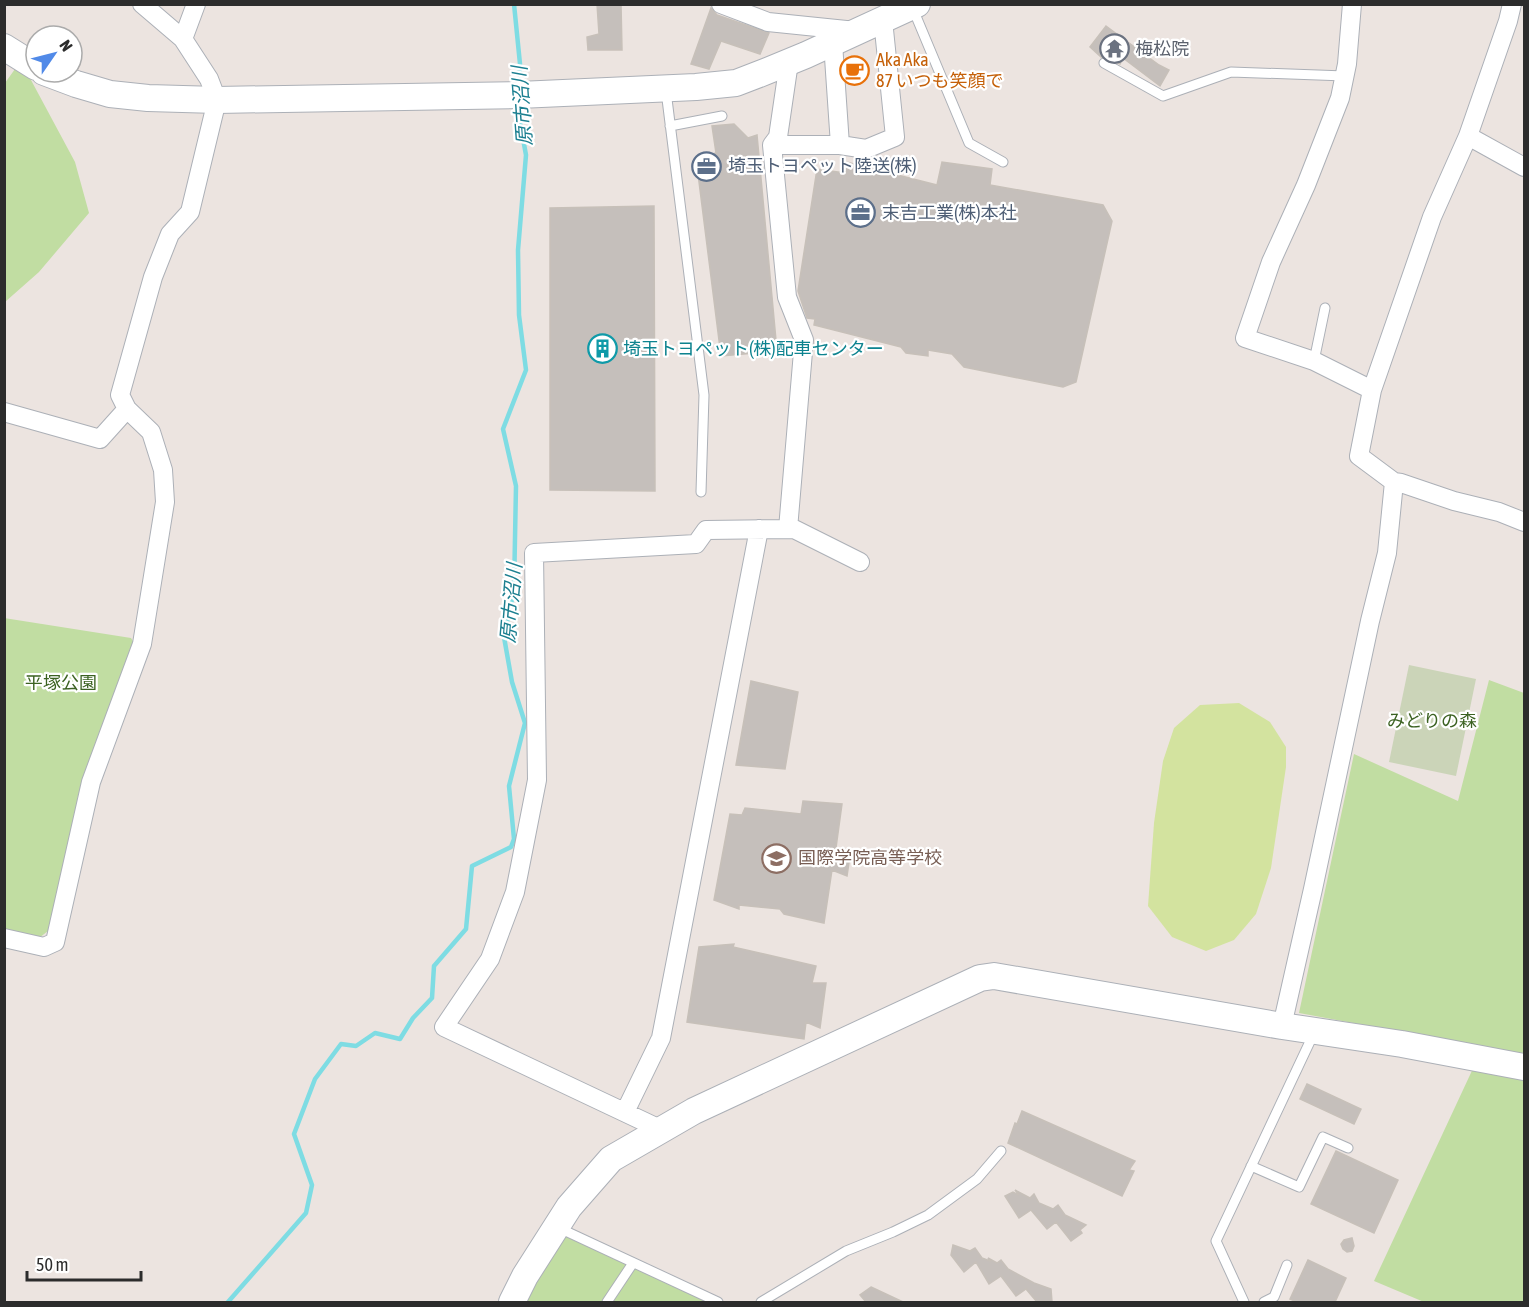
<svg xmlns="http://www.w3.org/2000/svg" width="1529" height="1307" font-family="'Asap Condensed','Noto Sans JP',sans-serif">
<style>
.green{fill:#c1dda2}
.cemetery{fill:#cbd4b8}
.pitch{fill:#d3e39f}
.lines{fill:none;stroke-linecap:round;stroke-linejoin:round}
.stream{stroke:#7edce3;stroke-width:4.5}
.building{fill:#c5bfbb;stroke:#c7c0b9;stroke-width:1.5}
.lane-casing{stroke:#acb0b7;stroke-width:11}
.street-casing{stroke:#acb0b7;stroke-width:20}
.secondary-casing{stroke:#acb0b7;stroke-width:28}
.lane{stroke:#fff;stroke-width:9}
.street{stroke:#fff;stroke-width:18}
.secondary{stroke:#fff;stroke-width:26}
.labels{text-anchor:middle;stroke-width:4.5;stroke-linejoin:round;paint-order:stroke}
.worship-label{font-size:18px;fill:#5b616d;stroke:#fff;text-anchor:start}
.food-label{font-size:18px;fill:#c56008;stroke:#fff;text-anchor:start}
.service-label{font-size:18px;fill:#4e5e75;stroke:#fff;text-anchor:start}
.culture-label{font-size:18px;fill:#0d838f;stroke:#fff;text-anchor:start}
.park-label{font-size:18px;fill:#3c6222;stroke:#fff}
.education-label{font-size:18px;fill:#785e54;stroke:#fff;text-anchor:start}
.water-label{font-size:20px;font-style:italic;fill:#1b7f90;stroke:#fff}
</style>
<rect width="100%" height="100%" fill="#ece4e0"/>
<!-- green -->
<path class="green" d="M24 67 75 162 89 213 39 272 5 302V83L15 69Z
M4 618 131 638 136 646 83 779 78 796 67 855 48 931 39 938 5 930Z
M1489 680 1524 693V1302H1424L1374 1281 1483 1047 1299 1013 1354 754 1458 801Z
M556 1227 719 1302H516Z"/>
<!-- cemetery -->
<path class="cemetery" d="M1409 665 1476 679 1456 776 1389 762Z"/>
<!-- pitch -->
<path class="pitch" d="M1239 703 1270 722 1286 747V767L1271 868 1256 914 1234 940 1206 951 1172 937 1148 906 1154 823 1163 761 1174 728 1200 705Z"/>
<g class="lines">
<!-- stream -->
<path class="stream" d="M514 4 520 64 519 88
M228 1302 306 1213 312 1185 294 1134 315 1079 341 1044 356 1046 375 1033 400 1039 413 1018 432 998 434 966 466 929 472 866 511 847 514 839 509 786 525 723 512 682 504 637 514 590 516 486 503 429 526 370 519 315 518 250 526 155 519 117V103"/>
</g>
<!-- building -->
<path class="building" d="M597 4H621L622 50H588L587 37 599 34Z
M711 8 717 15 769 33 760 54 721 41 709 69 691 64Z
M1106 26 1159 65 1169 70 1160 86 1123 58 1120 64 1107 57H1101L1090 47Z
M862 63V76L847 78 846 66Z
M734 124 748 138 757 135 777 351 721 356 696 158 716 153 712 126Z
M846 162 937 185 942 162 992 169 990 185 1103 205 1112 221 1076 382 1063 387 964 367 952 354 928 350V356L906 353 901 347 814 325 815 319 807 318 798 291 817 169 845 173Z
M654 206 655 491 550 490V208Z
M751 681 798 692 785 769 736 765Z
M803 801 842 804 835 855 850 856 847 876 832 870 824 923 784 914 780 909 739 905V909L714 900 730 814 742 815 745 808 801 814Z
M734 944 733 947 816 966 812 983H826L820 1028 806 1022 804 1039 687 1022 699 947Z
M1307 1084 1361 1109 1354 1124 1300 1099Z
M1022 1111 1135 1161 1129 1170 1134 1171 1122 1196 1008 1143 1015 1123 1017 1124Z
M1336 1151 1398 1180 1374 1233 1311 1204Z
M1015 1190 1030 1198 1034 1194 1039 1203 1053 1209 1058 1205 1065 1215 1086 1225 1080 1230 1082 1233 1071 1241 1056 1222 1047 1229 1031 1210 1019 1218 1005 1196 1013 1192 1019 1195Z
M1352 1238 1354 1246 1352 1251 1347 1252 1343 1249 1341 1244 1344 1240Z
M953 1245 970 1251 975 1248 982 1258 990 1261 988 1258 997 1263 1001 1260 1008 1269 1034 1283 1051 1289 1052 1302H1037L1026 1289 1016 1296 1001 1276 989 1284 976 1262 964 1272 951 1255Z
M1308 1260 1346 1278 1335 1302H1297L1290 1299Z
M871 1287 903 1302H866L860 1295Z"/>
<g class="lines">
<defs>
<path id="lane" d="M913 9 969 143 1003 162
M1104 63 1163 96 1231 72 1345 76
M666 91 704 395 701 492
M670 126 722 116
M1314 361 1325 308
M1251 1166 1299 1187 1323 1137 1348 1148
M559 1228 718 1302
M607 1302 633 1263
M761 1302 846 1251 893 1232 928 1215 977 1179 1001 1151
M1244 1302 1216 1241 1314 1033
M1264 1302 1274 1297 1287 1265"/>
<path id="street" d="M721 4 768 22 856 31
M1352 4 1347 64 1340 98 1306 185 1271 262 1245 338 1314 361 1372 390
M1512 4 1508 21 1468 136 1432 217 1372 390 1359 456 1394 482 1401 483 1454 501 1499 512 1524 522
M183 39 196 4
M833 43 840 145
M1468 136 1524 167
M772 145H840L866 149 895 137 883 20
M4 412 100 439 127 409
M788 529 804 340 787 297 772 145 778 137 789 62
M4 938 44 947 55 942 91 782 142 644 165 502 163 470 151 432 127 409 120 395 153 277 170 234 190 212 217 100 209 79 183 39 142 4
M1282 1026 1313 889 1370 621 1387 553 1394 482
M625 1112 661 1038 759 529
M662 1130 444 1027 490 959 515 892 537 780 534 553 696 544 706 530 794 529 860 562"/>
<path id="secondary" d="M4 47 36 67
M44 72 76 84 110 94 148 98 217 100 519 95 696 87 736 83 767 71 806 55 917 4
M512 1302 525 1276 569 1207 611 1159 694 1111 980 978 994 976 1282 1026 1402 1044 1524 1067"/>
</defs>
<!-- lane casing -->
<use href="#lane" class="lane-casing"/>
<!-- street casing -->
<use href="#street" class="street-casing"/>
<!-- secondary casing -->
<use href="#secondary" class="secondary-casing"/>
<!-- lane -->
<use href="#lane" class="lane"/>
<!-- street -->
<use href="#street" class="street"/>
<!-- secondary -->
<use href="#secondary" class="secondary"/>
</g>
<!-- icons -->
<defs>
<symbol id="temple-ring" viewBox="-11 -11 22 22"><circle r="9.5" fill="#fff" stroke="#6b7280" stroke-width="1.5"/><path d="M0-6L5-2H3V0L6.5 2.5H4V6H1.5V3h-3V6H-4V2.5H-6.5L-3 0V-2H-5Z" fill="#6b7280"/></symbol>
<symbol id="cafe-ring" viewBox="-11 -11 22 22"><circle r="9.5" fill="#fff" stroke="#e8710a" stroke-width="1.5"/><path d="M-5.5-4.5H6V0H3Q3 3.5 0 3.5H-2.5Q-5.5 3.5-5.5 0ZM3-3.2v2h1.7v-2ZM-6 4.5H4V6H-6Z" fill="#e8710a"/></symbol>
<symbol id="office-ring" viewBox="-11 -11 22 22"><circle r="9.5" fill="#fff" stroke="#5c6f8a" stroke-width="1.5"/><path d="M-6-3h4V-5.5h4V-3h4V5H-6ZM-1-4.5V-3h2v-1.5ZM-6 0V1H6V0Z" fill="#5c6f8a"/></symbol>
<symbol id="building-ring" viewBox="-11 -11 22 22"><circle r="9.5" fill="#fff" stroke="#0f9aa8" stroke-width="1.5"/><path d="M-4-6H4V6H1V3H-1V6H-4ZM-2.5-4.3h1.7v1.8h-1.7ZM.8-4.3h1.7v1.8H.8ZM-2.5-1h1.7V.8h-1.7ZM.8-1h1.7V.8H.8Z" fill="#0f9aa8"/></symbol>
<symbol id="school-ring" viewBox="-11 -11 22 22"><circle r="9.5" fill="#fff" stroke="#8d6e63" stroke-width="1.5"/><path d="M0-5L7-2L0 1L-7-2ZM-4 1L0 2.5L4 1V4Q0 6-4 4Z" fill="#8d6e63"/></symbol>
</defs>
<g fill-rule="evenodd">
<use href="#temple-ring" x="1098" y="32" width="33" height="33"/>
<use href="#cafe-ring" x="838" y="54" width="33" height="33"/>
<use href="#office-ring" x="690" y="150" width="33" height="33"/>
<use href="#office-ring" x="844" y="196" width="33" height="33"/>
<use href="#building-ring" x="586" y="332" width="33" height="33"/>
<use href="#school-ring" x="760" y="842" width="33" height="33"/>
</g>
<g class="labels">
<!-- worship labels -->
<g class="worship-label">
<text x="1135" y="55">梅松院</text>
</g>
<!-- food labels -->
<g class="food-label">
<text x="876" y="66">Aka Aka<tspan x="876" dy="21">87 いつも笑顔で</tspan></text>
</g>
<!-- service labels -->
<g class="service-label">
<text x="728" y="172">埼玉トヨペット陸送(株)</text>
<text x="882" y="219">末吉工業(株)本社</text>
</g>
<!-- culture labels -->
<g class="culture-label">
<text x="623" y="355">埼玉トヨペット(株)配車センター</text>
</g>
<!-- park labels -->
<g class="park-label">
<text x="61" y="689">平塚公園</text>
<text x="1432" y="727">みどりの森</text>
</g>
<!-- education labels -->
<g class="education-label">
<text x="798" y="864">国際学院高等学校</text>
</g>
<!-- water labels -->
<g class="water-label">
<text transform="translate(522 106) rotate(-94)" y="7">原市沼川</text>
<text transform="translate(511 603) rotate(-85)" y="7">原市沼川</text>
</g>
</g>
<!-- border -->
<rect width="1529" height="1307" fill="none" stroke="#2c2c2c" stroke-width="12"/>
<!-- north arrow -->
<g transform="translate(54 54) rotate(55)"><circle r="28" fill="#ffffff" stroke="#ababab" stroke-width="1.5"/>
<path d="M0-4.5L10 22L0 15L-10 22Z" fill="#518ae8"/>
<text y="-9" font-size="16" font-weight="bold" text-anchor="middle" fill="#2c2c2c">N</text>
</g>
<!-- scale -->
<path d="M27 1271v9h114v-9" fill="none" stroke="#2c2c2c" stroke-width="3"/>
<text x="36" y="1271" font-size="18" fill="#2c2c2c" stroke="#ffffff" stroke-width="4.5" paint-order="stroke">50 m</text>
</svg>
